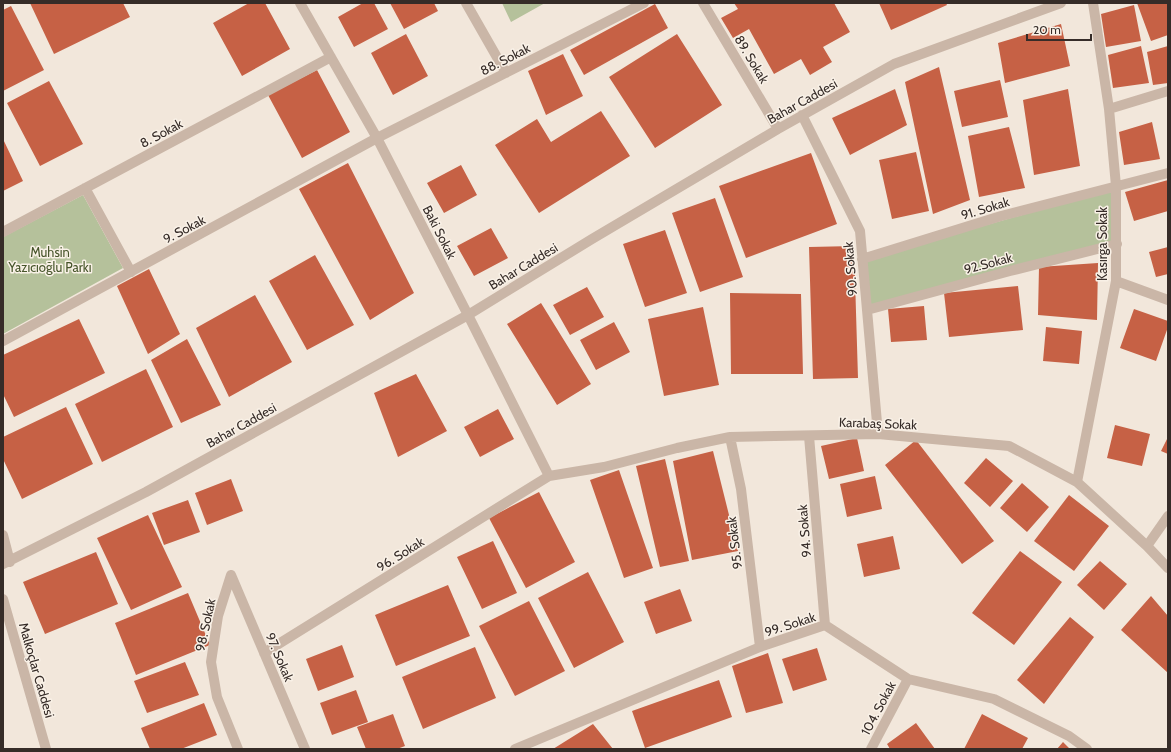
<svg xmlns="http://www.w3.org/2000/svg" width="1171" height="752" font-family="Cabin,sans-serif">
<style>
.park{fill:#b5c19b}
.building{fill:#c66145}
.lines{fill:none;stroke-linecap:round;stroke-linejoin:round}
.minor{stroke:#cab6a7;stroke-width:10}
.labels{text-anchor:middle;stroke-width:3;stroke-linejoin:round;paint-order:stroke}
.street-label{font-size:13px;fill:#362c28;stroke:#f9f1e7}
.park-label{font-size:13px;fill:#47552b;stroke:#f9f1e7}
</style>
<rect width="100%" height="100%" fill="#f2e7db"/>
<!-- park -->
<path class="park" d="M502 3H545L511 22Z
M1113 189 1115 243 869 307 864 260Z
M83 195 123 268 3 334V237Z"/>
<!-- building -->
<path class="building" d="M30 3H123L130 17 54 54Z
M249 3H265L290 49 242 76 213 23Z
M363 3H374L388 29 354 47 338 17Z
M390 3H434L438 11 404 29Z
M734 3H834L850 32 823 47 832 62 810 75 801 59 774 74 749 29 733 38 721 18 738 9Z
M879 3H946L947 5 891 30Z
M1137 3H1168V35L1151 41Z
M655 4 668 28 584 75 570 50Z
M1134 5 1141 41 1106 47 1101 14Z
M11 6 44 70 3 91V10Z
M1061 24 1070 66 1005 83 998 43Z
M406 34 428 76 393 95 371 53Z
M677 34 722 105 655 148 609 77Z
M1141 46 1149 83 1113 88 1108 55Z
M1168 46V83L1153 85 1147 52Z
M563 54 583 96 546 115 528 71Z
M939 67 970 200 933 214 905 82Z
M317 70 350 132 302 158 268 95Z
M1000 80 1008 117 962 127 954 91Z
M49 81 83 144 40 166 7 103Z
M895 89 907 125 850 155 832 118Z
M1068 89 1080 166 1034 175 1023 100Z
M601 111 630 156 539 213 495 145 537 119 551 142Z
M1152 122 1160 159 1124 165 1119 132Z
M1009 127 1025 188 979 197 968 136Z
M3 139 23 181 3 191Z
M916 152 929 211 892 219 879 160Z
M811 153 837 224 746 258 719 186Z
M348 163 414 293 370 320 299 189Z
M461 165 477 195 444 213 427 183Z
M1168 180V211L1134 221 1125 192Z
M715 198 743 277 700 292 672 213Z
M491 228 508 258 474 276 457 246Z
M665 230 687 293 645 307 623 244Z
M854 246 858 378 813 379 809 247Z
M1168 247V274L1156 277 1149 252Z
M315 255 354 325 307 350 269 281Z
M1098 263 1097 320 1038 315 1039 267Z
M149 269 180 334 148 354 117 286Z
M1018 286 1023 330 949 337 944 293Z
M587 287 604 317 570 335 553 305Z
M730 293 801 294 803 374H731Z
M255 295 292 362 229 397 196 328Z
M541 303 591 384 557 405 507 324Z
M924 306 927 340 891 342 888 309Z
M703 307 719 385 664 396 648 319Z
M1134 309 1168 321V327L1156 361 1120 348Z
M79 319 105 373 14 417 3 394V355Z
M614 322 630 352 596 370 580 340Z
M1046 327 1082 331 1079 364 1043 361Z
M187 339 221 405 181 423 151 360Z
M146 369 173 427 102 462 75 404Z
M416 374 447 431 398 457 374 393Z
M66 407 93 464 22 499 3 459V437Z
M498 409 514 439 480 457 464 427Z
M1115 425 1150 434 1142 466 1107 458Z
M1168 437V454L1161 451Z
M857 438 864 471 829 479 821 446Z
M916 440 994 541 962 564 885 465Z
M713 451 738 551 692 560 673 461Z
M986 458 1013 481 990 507 964 483Z
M665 459 689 561 660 567 636 466Z
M619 470 653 568 624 578 590 480Z
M875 476 882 509 847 517 840 484Z
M231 479 243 511 207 525 195 493Z
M1022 483 1049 507 1027 532 1000 508Z
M539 492 575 562 526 588 489 518Z
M1069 495 1109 526 1074 571 1034 541Z
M188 500 200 532 164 545 152 513Z
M148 515 182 587 131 610 97 538Z
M893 536 900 569 864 577 857 544Z
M493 541 517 593 482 609 457 557Z
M1020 551 1062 582 1014 645 972 613Z
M96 552 118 604 45 634 23 582Z
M1100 561 1127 584 1104 610 1077 585Z
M588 572 624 642 574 668 538 598Z
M448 585 470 636 396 666 375 615Z
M680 589 692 621 656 634 644 602Z
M188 593 210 645 136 675 115 623Z
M1151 596 1168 616V673L1121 630Z
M529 601 565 671 515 696 479 626Z
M1070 617 1094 637 1044 704 1017 680Z
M342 645 354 677 318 691 306 659Z
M475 647 496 698 423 729 402 677Z
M817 648 827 680 793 691 782 659Z
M768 653 783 703 746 713 732 666Z
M185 662 199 695 147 713 134 681Z
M719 680 732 717 645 748 632 711Z
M356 690 368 722 332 735 320 703Z
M204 703 217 735 181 749H150L141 728Z
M393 714 405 746 397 749H366L357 727Z
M982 714 1028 738 1022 749H964Z
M916 723 935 749H890L887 744Z
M593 724 613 749H553Z
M1063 742 1070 749H1057Z"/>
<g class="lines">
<!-- minor -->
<path class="minor" d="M300 3 377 138 468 315 549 476
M466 3 506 73
M703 3 778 129
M1109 109 1168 91
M802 115 860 231 878 434
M85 188 131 272
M3 232 331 57
M862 259 1001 216 1168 173
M1116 281 1168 300
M867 310 1010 271 1117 244
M3 341 377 138 644 3
M809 436 825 625
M730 437 741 489 760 647
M1077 482 1116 281V186L1109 109 1093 3
M3 535 10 562
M1147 546 1168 516
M3 564 146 492 468 315 592 239 778 129 894 64 1061 3
M231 575 305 749
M231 575 218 616 211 662 217 697 238 749
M3 599 46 749
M264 653 549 476 604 467 677 448 730 437 878 434 1009 446 1077 482 1147 546 1168 568
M515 749 760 647 825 625 908 679 994 699 1069 736 1087 749
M871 749 908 679"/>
</g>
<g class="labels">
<!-- street labels -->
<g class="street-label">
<text transform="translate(505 59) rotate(-27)" y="5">88. Sokak</text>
<text transform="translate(752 59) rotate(59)" y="5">89. Sokak</text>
<text transform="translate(802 101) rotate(-29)" y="5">Bahar Caddesi</text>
<text transform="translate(161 133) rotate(-28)" y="5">8. Sokak</text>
<text transform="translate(985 208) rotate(-17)" y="5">91. Sokak</text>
<text transform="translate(184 229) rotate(-28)" y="5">9. Sokak</text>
<text transform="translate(440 232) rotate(63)" y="5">Baki Sokak</text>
<text transform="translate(1102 244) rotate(-90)" y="5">Kasırga Sokak</text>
<text transform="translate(988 263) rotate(-15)" y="5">92.Sokak</text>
<text transform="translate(523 266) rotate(-31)" y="5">Bahar Caddesi</text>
<text transform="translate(850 269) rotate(-95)" y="5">90. Sokak</text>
<text transform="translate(878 423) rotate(2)" y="5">Karabaş Sokak</text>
<text transform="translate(241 425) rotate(-29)" y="5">Bahar Caddesi</text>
<text transform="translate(804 531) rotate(-95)" y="5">94. Sokak</text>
<text transform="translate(734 543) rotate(-97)" y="5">95. Sokak</text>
<text transform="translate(400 554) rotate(-32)" y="5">96. Sokak</text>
<text transform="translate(790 624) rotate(-18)" y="5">99. Sokak</text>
<text transform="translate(205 625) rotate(-78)" y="5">98. Sokak</text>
<text transform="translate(280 657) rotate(67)" y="5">97. Sokak</text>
<text transform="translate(37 670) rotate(74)" y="5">Malkoçlar Caddesi</text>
<text transform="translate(878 708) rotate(-62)" y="5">104. Sokak</text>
</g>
<!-- park labels -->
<g class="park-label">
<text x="50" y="257">Muhsin<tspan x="50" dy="15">Yazıcıoğlu Parkı</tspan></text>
</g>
</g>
<!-- border -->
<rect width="1171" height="752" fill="none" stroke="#362c28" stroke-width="8"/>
<!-- scale -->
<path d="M1027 34v6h64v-6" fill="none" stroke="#362c28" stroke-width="2"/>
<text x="1033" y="34" font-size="12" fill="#362c28" stroke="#f9f1e7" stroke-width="3" paint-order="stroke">20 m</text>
</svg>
